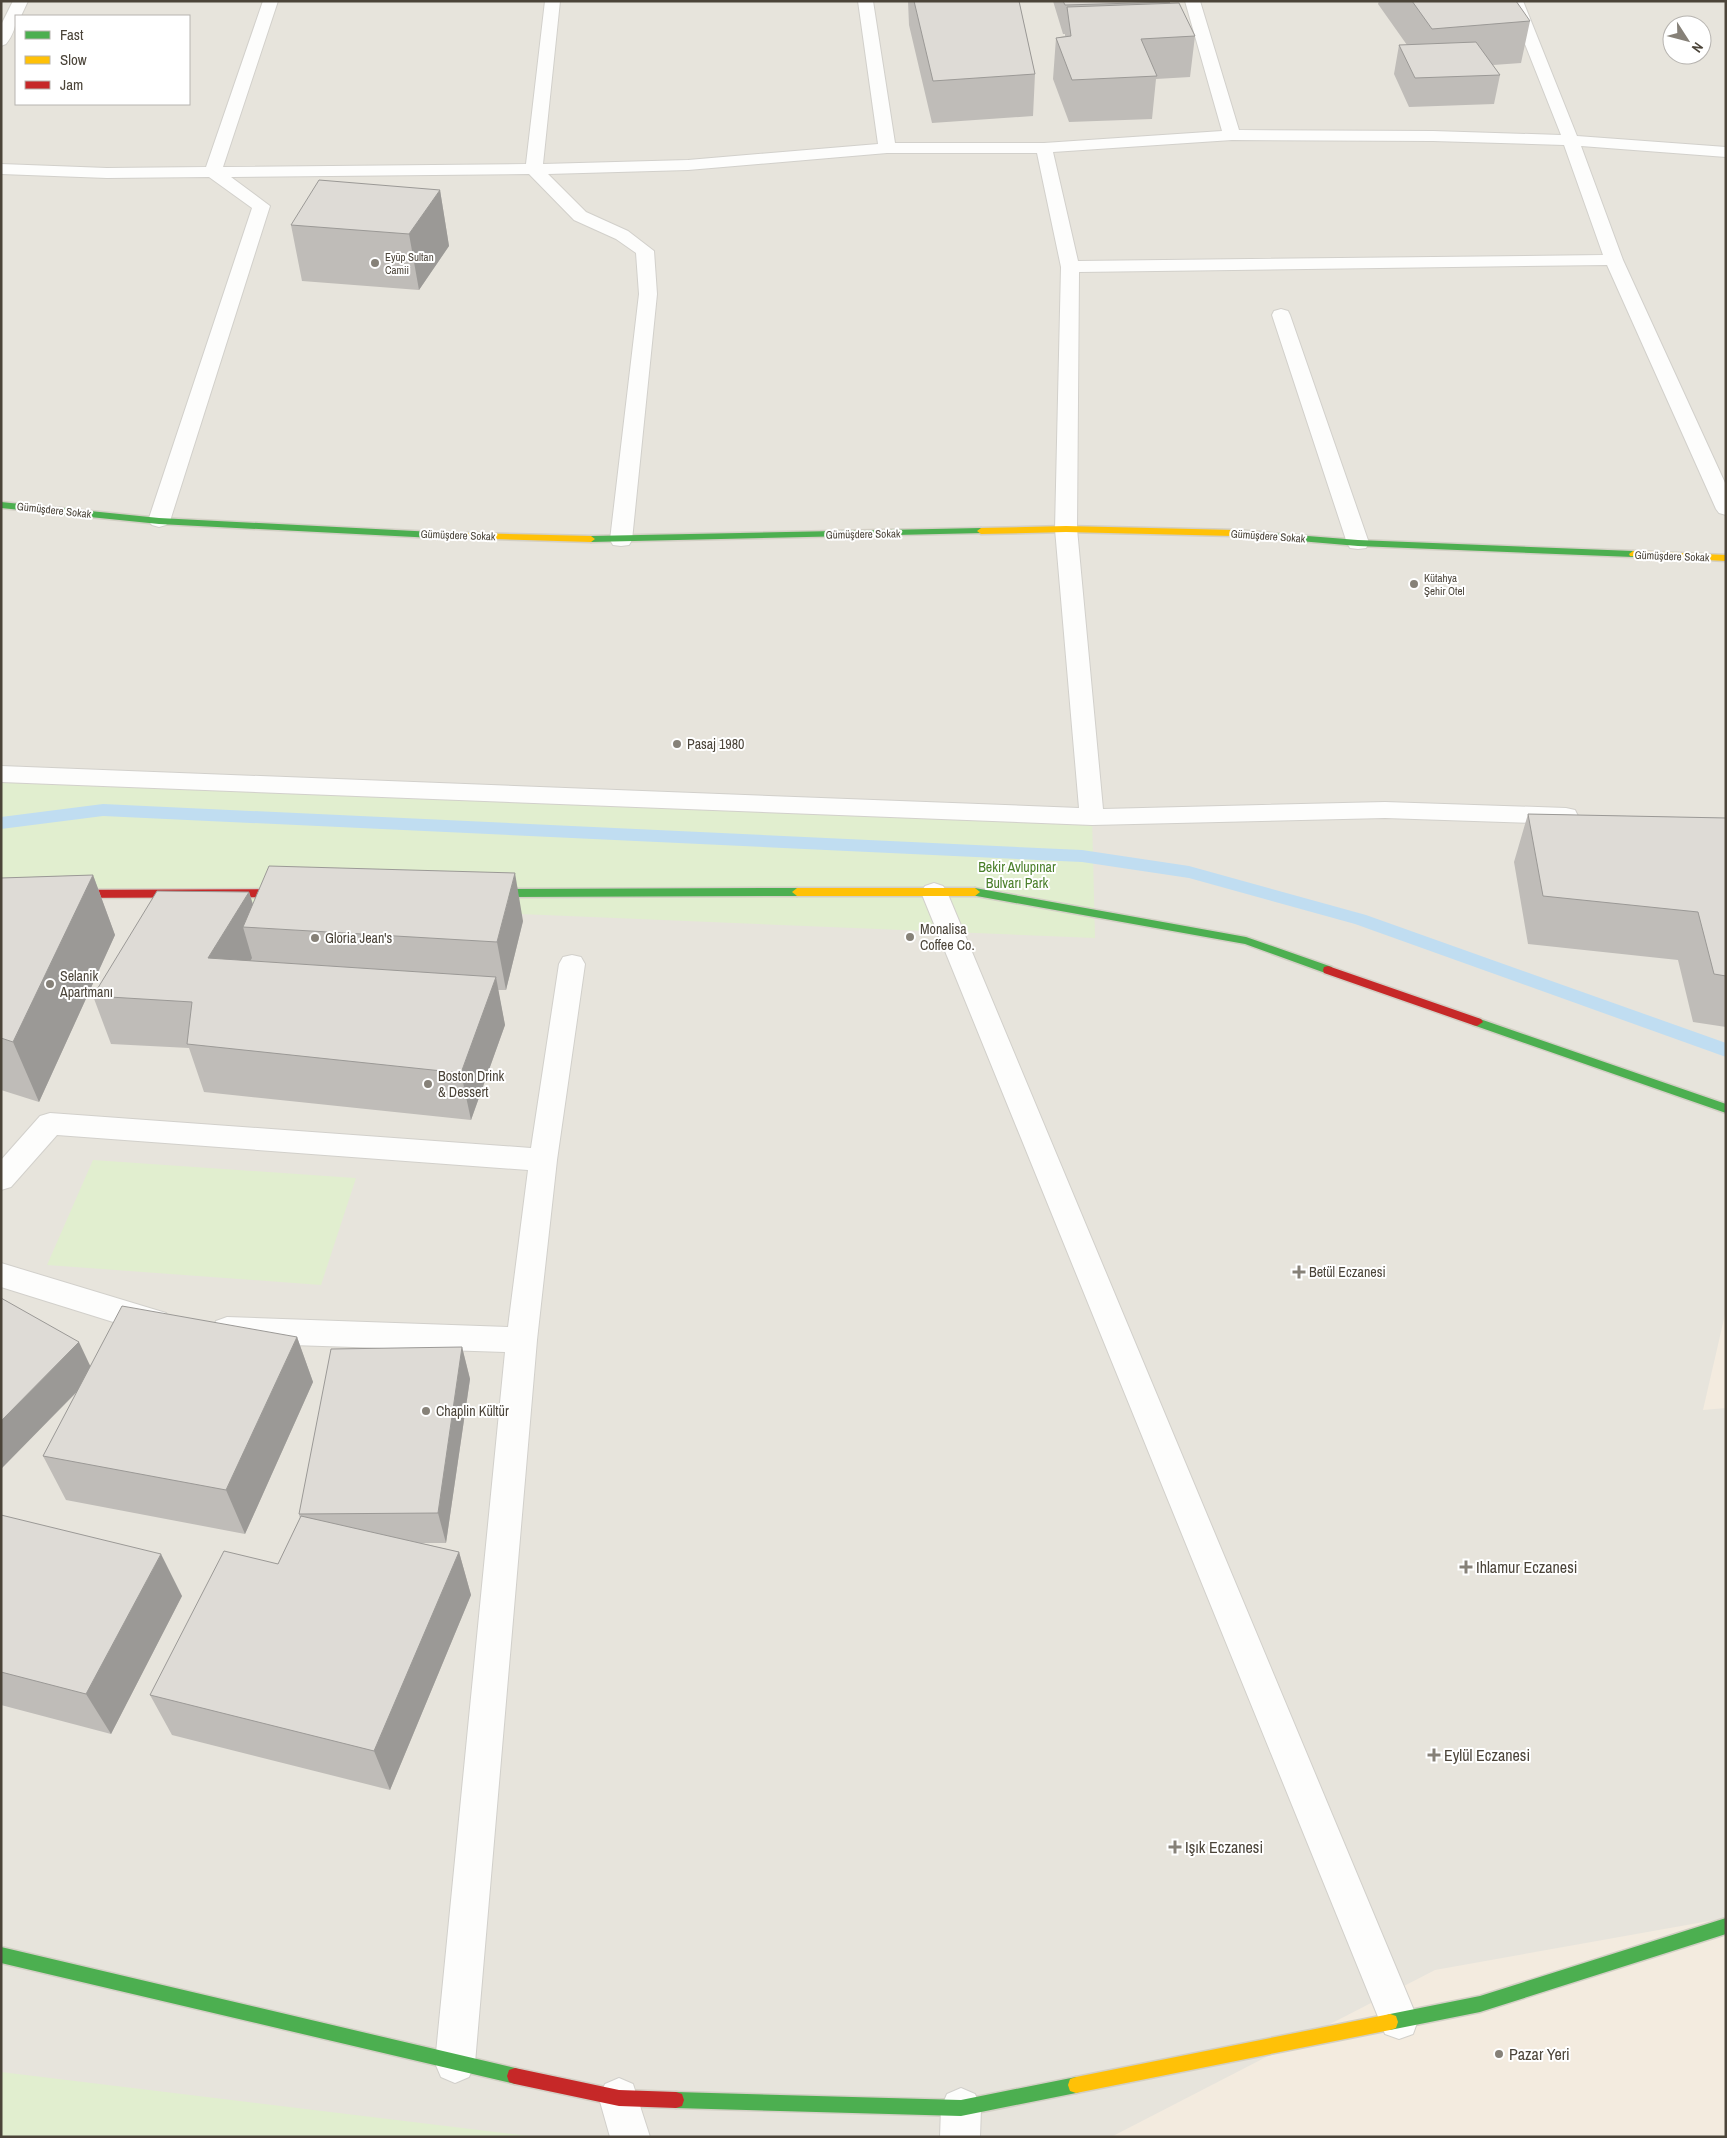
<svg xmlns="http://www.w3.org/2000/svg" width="1727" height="2138" font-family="'Archivo Narrow',sans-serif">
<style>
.residential{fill:#e7e4dc;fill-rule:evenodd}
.commercial{fill:#f3ebdf}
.green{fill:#e1eecf}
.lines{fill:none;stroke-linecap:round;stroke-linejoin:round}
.stream{fill:#c0ddf1;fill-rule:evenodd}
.street-casing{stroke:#d2d0cb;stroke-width:2}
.fast-casing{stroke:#d3cfc5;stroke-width:3}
.slow-casing{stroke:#d3cfc5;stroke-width:3}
.jam-casing{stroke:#d3cfc5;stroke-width:3}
.street{fill:#fdfdfc;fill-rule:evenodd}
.fast{fill:#4caf50;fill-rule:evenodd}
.slow{fill:#ffc107;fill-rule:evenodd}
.jam{fill:#c62828;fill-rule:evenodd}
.wall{fill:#bfbcb8}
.shaded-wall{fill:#9b9996}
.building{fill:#dedbd6;stroke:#9b9996}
.poi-dot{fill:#868178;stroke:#fff;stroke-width:2}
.labels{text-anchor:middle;stroke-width:4;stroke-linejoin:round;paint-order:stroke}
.far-poi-label{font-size:11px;fill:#4b4439;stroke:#fff;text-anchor:start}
.far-street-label{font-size:11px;fill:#4b4439;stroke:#fff}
.poi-label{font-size:14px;fill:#4b4439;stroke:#fff;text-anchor:start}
.park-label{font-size:14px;fill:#4a7f2a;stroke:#fff}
.near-poi-label{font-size:16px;fill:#4b4439;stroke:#fff;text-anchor:start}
</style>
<rect width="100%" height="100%" fill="#f4f2ee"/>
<!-- residential -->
<path class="residential" d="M1 1H1726V2137H1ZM16 16H189V104H16ZM1672 25H1702V55H1672Z"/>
<!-- commercial -->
<path class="commercial" d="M1726 1310V1408L1703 1410Z
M1726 1918V2137H1111L1435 1970Z"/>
<!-- green -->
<path class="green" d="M1 775 1092 817 1095 938 39 894 1 906Z
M93 1160 355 1178H356L321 1285 47 1265Z
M1 2072 537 2137H1Z"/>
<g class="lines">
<!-- stream -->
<path class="stream" d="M103 804 1082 850 1189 866 1366 915 1726 1043V1057L1355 924 1189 878 1082 862 103 816 1 829V817Z"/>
<defs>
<path id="street" d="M13 1H28L21 16H16C16 27 13 35 6 44L1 46V25Z
M263 1H278L223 167 526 164 545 1H560L543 164 688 160 878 144 858 1H873L895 143H1044L1222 131 1185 1H1200L1239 130 1433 131 1561 135 1508 1H1523L1577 136 1726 147V157L1581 146 1623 260 1726 485V515L1719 513 1716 509 1607 265 1079 272 1077 529 1103 809 1385 802 1566 808 1575 810 1578 816 1575 822 1566 824 1385 818 1092 825 1 782V766L1079 808 1055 529 1061 267 1037 153H887L688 170 548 174 586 212 628 231 654 251 657 294 632 540 629 545 621 546 613 545 610 540 639 294 636 253 616 239 574 220 529 174 231 177 270 206 170 521 166 525 159 527 152 525 148 521 252 208 209 177 107 178 1 174V164L107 168 206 167ZM1232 140 1433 141 1564 145 1603 255 1078 261 1053 152Z
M1281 309 1288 311 1290 315 1369 543 1366 548 1358 549 1350 548 1347 543 1272 315 1274 311Z
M934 883 943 886 947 892 1418 2020 1413 2034 1399 2039 1385 2034 921 892 925 886Z
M572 955 581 957 585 964 557 1160 537 1340 475 2063 469 2077 455 2083 441 2077 435 2063 505 1352 227 1343 216 1339 212 1330 216 1321 227 1317 508 1327 528 1170 57 1135 11 1187 1 1190V1160L40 1116 50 1113 531 1148 559 964 563 957Z
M1 1263 166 1313 170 1322 166 1331 155 1335 1 1287Z
M619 2078 633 2084 650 2137H610L599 2098 605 2084Z
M961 2088 975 2094 981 2108 980 2137H940L941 2108 947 2094Z"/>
<path id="fast" d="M1 502 159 518 434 532 438 535 434 538 159 524 1 508Z
M981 528 985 531 984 533 591 542 587 539 591 536Z
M1234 530 1358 540 1633 551 1637 554 1633 557 1358 546 1231 535 1230 533Z
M797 888 802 892 797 896 480 897 475 893 480 889Z
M975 888 1246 937 1332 967 1333 970 1328 974 1245 944 971 895 970 892Z
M1477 1018 1726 1104V1113L1473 1025 1471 1022 1473 1019Z
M1726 1918V1934L1480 2012 1390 2030 1384 2028 1382 2022 1384 2016 1390 2014 1480 1996Z
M1 1947 515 2068 521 2070 523 2076 521 2082 515 2084 1 1963Z
M1076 2077 1082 2079 1084 2085 1082 2091 1076 2093 961 2116 676 2108 670 2106 668 2100 670 2094 676 2092 961 2100Z"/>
<path id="slow" d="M1066 526 1234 530 1238 533 1234 536 1066 532 981 534 977 531 981 528Z
M434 532 591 536 595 539 591 542 431 537V533Z
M1633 551 1726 555V561L1630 556 1629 554Z
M797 888H975L980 892 975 896H797L792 892Z
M1390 2014 1396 2016 1398 2022 1396 2028 1390 2030 1076 2093 1070 2091 1068 2085 1070 2079 1076 2077Z"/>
<path id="jam" d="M295 889 300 893 295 897 39 898 1 906V898L39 890Z
M1328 966 1481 1019 1483 1022 1477 1026 1473 1025 1324 973 1323 970 1324 967Z
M515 2068 619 2090 676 2092 682 2094 684 2100 682 2106 676 2108 619 2106 515 2084 509 2082 507 2076 509 2070Z"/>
</defs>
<!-- street casing -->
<use href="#street" class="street-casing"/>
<!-- fast casing -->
<use href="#fast" class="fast-casing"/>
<!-- slow casing -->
<use href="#slow" class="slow-casing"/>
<!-- jam casing -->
<use href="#jam" class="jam-casing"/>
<!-- street -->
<use href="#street" class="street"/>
<!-- fast -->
<use href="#fast" class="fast"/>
<!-- slow -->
<use href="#slow" class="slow"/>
<!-- jam -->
<use href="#jam" class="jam"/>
</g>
<!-- wall -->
<path class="wall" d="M908 1H1019L1035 74 1033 116 932 123 909 25Z
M1053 1H1170V3L1195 36 1190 77 1156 79 1152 119 1069 122 1053 79 1056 38 1065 36V34H1063Z
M1379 1H1412L1530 21 1521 63 1493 65 1500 75 1494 104 1409 107 1394 74 1399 45H1407L1378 4Z
M440 190 449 246 419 290 302 281 291 225Z
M1528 814 1726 818V1027L1693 1022 1678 960 1528 944 1514 862Z
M93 875 115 935 39 1102 1 1090V878Z
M249 892 253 904 523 921 506 990H498L505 1025 471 1120 204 1092 189 1048 111 1044 93 996Z
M1 1298 91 1366 297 1337 313 1382 245 1534 66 1500 43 1456 77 1392 1 1469Z
M462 1347 470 1379 446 1543H421L459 1552 471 1595 390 1790 172 1735 150 1695 278 1564 300 1518 299 1514Z
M1 1515 182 1596 111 1734 1 1705Z"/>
<!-- shaded-wall -->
<path class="shaded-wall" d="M440 190 449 246 419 290 409 234Z
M515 873 523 921 506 990 497 942Z
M93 875 115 935 39 1102 13 1042Z
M249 892 260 928 243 927 252 958 224 1006 208 958Z
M496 977 505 1025 471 1120 461 1073Z
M297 1337 313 1382 245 1534 226 1490Z
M79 1342 94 1374 1 1469V1421Z
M462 1347 470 1379 446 1543 438 1513Z
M459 1552 471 1595 390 1790 374 1751Z
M161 1554 182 1596 111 1734 86 1694Z"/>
<!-- building -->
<path class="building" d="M914 1H1019L1035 74 933 81Z
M1063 1H1170V2L1065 5Z
M1412 1H1516L1530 21 1432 29Z
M1179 3 1195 36 1141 39 1157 76 1072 80 1056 38 1071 36 1067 7Z
M1476 42 1500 75 1415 78 1399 45Z
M319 180 440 190 409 234 291 225Z
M1528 814 1726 818V976L1714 974 1698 912 1543 896Z
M269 866 515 873 497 942 243 927Z
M93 875 13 1042 1 1038V878Z
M157 891 249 892 208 958 496 977 461 1073 187 1044 192 1002 93 996Z
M1 1298 79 1342 1 1421Z
M122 1306 297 1337 226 1490 43 1456Z
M462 1347 438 1513 299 1514 331 1349Z
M1 1515 161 1554 86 1694 1 1672Z
M301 1516 459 1552 374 1751 150 1695 224 1551 278 1564Z"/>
<!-- markers -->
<g class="poi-dot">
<circle cx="375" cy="263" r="5"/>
<circle cx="1414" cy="584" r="5"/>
<circle cx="677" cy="744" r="5"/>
<circle cx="910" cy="937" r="5"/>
<circle cx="315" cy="938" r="5"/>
<circle cx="50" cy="984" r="5"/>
<circle cx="428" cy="1084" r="5"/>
<path d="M1296.5 1264.5h5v5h5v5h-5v5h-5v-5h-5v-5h5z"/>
<circle cx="426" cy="1411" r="5"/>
<path d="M1463.5 1559.5h5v5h5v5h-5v5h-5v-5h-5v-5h5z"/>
<path d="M1431.5 1747.5h5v5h5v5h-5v5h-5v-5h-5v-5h5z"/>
<path d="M1172.5 1839.5h5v5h5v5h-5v5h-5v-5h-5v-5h5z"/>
<circle cx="1499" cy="2054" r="5"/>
</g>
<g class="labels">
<!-- far-poi labels -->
<g class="far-poi-label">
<text x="385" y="261">Eyüp Sultan<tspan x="385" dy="13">Camii</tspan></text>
<text x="1424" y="582">Kütahya<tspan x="1424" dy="13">Şehir Otel</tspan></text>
</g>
<!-- far-street labels -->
<g class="far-street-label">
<text transform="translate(54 510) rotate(6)" y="4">Gümüşdere Sokak</text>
<text transform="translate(863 534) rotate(-1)" y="4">Gümüşdere Sokak</text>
<text transform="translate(458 535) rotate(2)" y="4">Gümüşdere Sokak</text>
<text transform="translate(1268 536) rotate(4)" y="4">Gümüşdere Sokak</text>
<text transform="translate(1672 556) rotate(2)" y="4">Gümüşdere Sokak</text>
</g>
<!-- poi labels -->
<g class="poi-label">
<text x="687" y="749">Pasaj 1980</text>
<text x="920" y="934">Monalisa<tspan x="920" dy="16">Coffee Co.</tspan></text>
<text x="325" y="943">Gloria Jean's</text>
<text x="60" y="981">Selanik<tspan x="60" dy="16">Apartmanı</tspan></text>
<text x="438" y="1081">Boston Drink<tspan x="438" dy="16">&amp; Dessert</tspan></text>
<text x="1309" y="1277">Betül Eczanesi</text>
<text x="436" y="1416">Chaplin Kültür</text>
</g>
<!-- park labels -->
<g class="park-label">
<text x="1017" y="872">Bekir Avlupınar<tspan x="1017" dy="16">Bulvarı Park</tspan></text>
</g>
<!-- near-poi labels -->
<g class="near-poi-label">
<text x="1476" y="1573">Ihlamur Eczanesi</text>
<text x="1444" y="1761">Eylül Eczanesi</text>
<text x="1185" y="1853">Işık Eczanesi</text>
<text x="1509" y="2060">Pazar Yeri</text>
</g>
</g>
<!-- border -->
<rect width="1727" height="2138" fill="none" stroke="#4b4439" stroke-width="5"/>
<!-- legend -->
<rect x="15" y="15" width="175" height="90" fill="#ffffff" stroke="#b7b4b0"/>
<rect x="25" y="31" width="25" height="8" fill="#4caf50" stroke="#b7b4b0"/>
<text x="60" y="40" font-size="15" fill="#4b4439">Fast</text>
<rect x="25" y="56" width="25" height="8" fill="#ffc107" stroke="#b7b4b0"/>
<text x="60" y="65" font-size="15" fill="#4b4439">Slow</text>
<rect x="25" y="81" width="25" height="8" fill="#c62828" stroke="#b7b4b0"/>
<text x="60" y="90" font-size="15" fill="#4b4439">Jam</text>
<!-- north arrow -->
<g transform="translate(1687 40) rotate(126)"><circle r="24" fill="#ffffff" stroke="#b7b4b0"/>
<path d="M0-4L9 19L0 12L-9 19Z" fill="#868178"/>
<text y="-8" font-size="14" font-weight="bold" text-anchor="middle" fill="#4b4439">N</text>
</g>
</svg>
